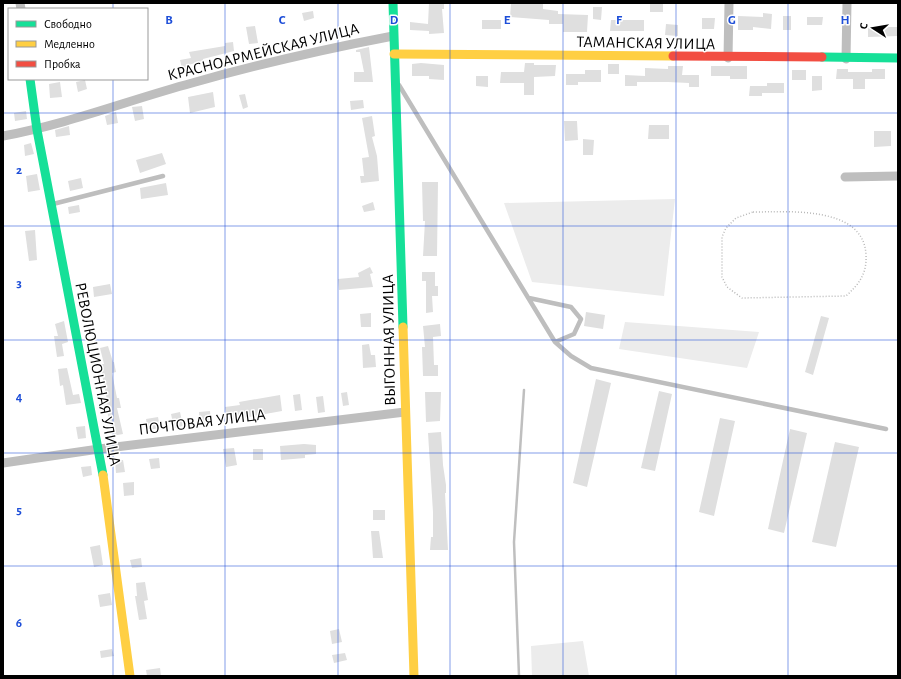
<svg xmlns="http://www.w3.org/2000/svg" width="901" height="679" font-family="'Alegreya Sans',sans-serif">
<style>
.green{fill:#ececec}
.lines{fill:none;stroke-linecap:round;stroke-linejoin:round}
.stream{stroke:#bfbfbf;stroke-width:2.5}
.building{fill:#dfdfdf}
.path{stroke:#b9b9b9;stroke-width:1.5;stroke-dasharray:1 2;stroke-linecap:butt}
.lane{stroke:#bebebe;stroke-width:4.5}
.street{stroke:#bebebe;stroke-width:9}
.fast{stroke:#16e098;stroke-width:9}
.slow{stroke:#ffcf43;stroke-width:9}
.jam{stroke:#f24e42;stroke-width:9}
.grid{fill:none;stroke:#1d4ed8;stroke-width:1;stroke-opacity:0.55}
.labels{text-anchor:middle;stroke-width:3;stroke-linejoin:round;paint-order:stroke}
.street-label{font-size:16px;fill:#000;stroke:#fff}
.grid-label{font-size:13px;text-anchor:middle;font-weight:bold;fill:#1d4ed8;stroke:#fff;stroke-width:3;stroke-linejoin:round;paint-order:stroke}
</style>
<rect width="100%" height="100%" fill="#fff"/>
<!-- green -->
<path class="green" d="M675 199 664 296 532 282 504 203Z
M625 322 759 332 747 368 619 349Z
M583 641 589 676H532L531 646Z"/>
<g class="lines">
<!-- stream -->
<path class="stream" d="M519 676 514 542 524 390"/>
</g>
<!-- building -->
<path class="building" d="M429 3H444V9H442L444 33 429 34V31L410 30V22L428 24Z
M511 3H543V9L558 11V14L588 15 587 32H563V24H549V20L510 17Z
M650 3H663V12H650Z
M593 7H602L601 20 593 19Z
M313 11 314 18 304 21 302 13Z
M763 13 772 14 771 29 753 27V30H738V16L763 17Z
M783 16H791V30H783Z
M807 17H823L822 25H807Z
M702 18H715L714 29H702Z
M482 20H501V29H482Z
M611 20H644V31H610Z
M666 24 678 25V36L665 35Z
M255 26 258 43 249 44 246 27Z
M868 27H898V36L868 37Z
M233 42 234 51 203 59V61L188 65 189 68 182 69 180 60 191 58 189 52 225 46V43Z
M369 47 373 82H354V72H364L360 52H356V50Z
M421 63 444 65V80L429 79V76H412V64Z
M525 63H534V65H556L555 76 534 77V95H524V83H500L501 72H524Z
M608 64H619V74H608Z
M668 66H683L682 75H699V87H689V83L668 82H637V86H625V75L645 76V68L668 69Z
M711 66H747V79H730V76H711Z
M837 69H848V72H872V69H885V79H865V89H853V79H836Z
M585 70H601V82H578V85H566V74H585Z
M792 70H806V80H792Z
M476 76H488V87L476 86Z
M812 76H822V90L812 91Z
M85 80 87 89 78 92 76 82Z
M60 82 62 97 50 98 49 84Z
M767 83H784V93H762V96H749L750 86H767Z
M213 92 215 107 190 113 188 97Z
M245 94 248 107 243 109 239 95Z
M363 100 364 108 351 110 350 101Z
M142 106 144 119 135 121 132 107Z
M26 111 27 119 15 121 14 113Z
M116 112 118 123 107 125 105 116Z
M372 116 375 136 372 137 377 156 379 181 361 183 360 176H364L362 158 369 157 362 118Z
M564 121H577L578 140 565 141Z
M649 125H669V139H648Z
M69 126 70 135 56 137 55 130Z
M874 131H891V146L874 147Z
M583 139 594 140 593 155H583Z
M31 143 34 154 25 156 24 145Z
M162 153 166 164 140 173 136 160Z
M37 174 40 190 28 192 26 176Z
M81 178 83 188 70 191 68 181Z
M422 182H438L437 256H423L425 221H423Z
M166 183 168 195 141 199 140 188Z
M373 202 375 210 364 212 362 206Z
M79 205 80 212 69 214 68 207Z
M35 230 37 260 29 261 25 231Z
M370 267 373 273 370 274 373 287 339 290 338 279 359 277 358 273Z
M422 272H435V286H438V296H432L433 312 426 313V281H422Z
M110 284 112 294 94 297 93 287Z
M586 312 605 315 603 329 584 326Z
M371 313V327H361L360 314Z
M821 316 829 318 813 375 805 372Z
M64 321 68 342 62 344 64 356 57 357 54 336H58L55 324Z
M440 324 441 336 433 337 434 365H438V376H423L422 347H425L423 326Z
M369 344 371 355H375L376 367 363 368 362 345Z
M108 346 113 362H114L116 372 112 373 117 398H119L121 408H117L123 434 112 436 107 410H105L103 401 107 400 100 364H104L100 348Z
M67 368 73 395 79 394 81 403 66 405 63 385 60 386 58 369Z
M596 379 611 383 587 487 573 483Z
M659 391 672 394 655 471 641 468Z
M347 392 349 405 343 406 341 393Z
M425 392H441L440 421 426 422Z
M300 394 302 410 295 411 293 395Z
M280 395 282 411 227 421 225 407 240 405 239 402Z
M323 396 325 412 318 413 316 397Z
M210 411 211 423 200 424 199 412Z
M180 412 183 426 174 428 171 414Z
M158 417 160 428 148 430 146 419Z
M720 418 735 421 714 516 699 512Z
M85 426 86 438 78 439 76 427Z
M790 429 807 433 784 533 768 529Z
M441 432 443 465 446 485V493H445L448 550H430L431 537H433V512L428 433Z
M835 442 859 447 836 547 812 542Z
M304 444 316 445V454L305 455V458L281 460 280 446Z
M234 448 237 465 226 467 223 449Z
M253 449H263V460H253Z
M159 458 160 468 151 469 149 459Z
M123 460 125 472 116 473 115 461Z
M91 466 92 475 83 477 81 467Z
M134 482V495L124 496 123 483Z
M373 510H385V520H373Z
M371 531H379L383 558H373Z
M100 545 103 565 94 567 90 547Z
M141 558 142 567 132 568 130 560Z
M145 582 148 600 144 601 147 619 139 620 135 596H137L136 583Z
M110 593 112 605 100 607 98 595Z
M339 629 342 642 332 644 330 631Z
M112 649 114 656 101 658 100 651Z
M345 653 347 660 334 663 332 655Z
M160 668 161 676H147L146 670Z"/>
<g class="lines">
<!-- path -->
<path class="path" d="M753 212C787 212 864 205 866 255 867 274 859 284 846 296L742 298 727 287 722 277V237L726 228 736 218Z"/>
<!-- lane -->
<path class="lane" d="M399 85 555 342 571 356 591 368 886 429
M53 204 163 176
M529 298 571 307 581 319 574 334 555 342"/>
<!-- street -->
<path class="street" d="M20 3 21 9
M728 58 729 3
M846 59 847 3
M3 136C68 124 129 100 192 83 259 64 325 49 393 36
M845 177 898 176
M3 463 99 449 405 412"/>
<!-- fast -->
<path class="fast" d="M393 3 403 327
M822 57 898 58
M30 79 37 130 103 475"/>
<!-- slow -->
<path class="slow" d="M394 54 673 56
M403 327 414 676
M103 475 130 676"/>
<!-- jam -->
<path class="jam" d="M673 56 822 57"/>
</g>
<!-- grid -->
<path class="grid" d="M113 3V9M225 3V676M338 3V676M450 3V676M563 3V676M676 3V676M788 3V676M113 79V676M3 113H898M3 226H898M3 340H898M3 453H898M3 566H898"/>
<g class="labels">
<!-- street labels -->
<g class="street-label">
<text transform="translate(646 42) rotate(1)" y="6">ТАМАНСКАЯ УЛИЦА</text>
<text transform="translate(263 51) rotate(-14)" y="6">КРАСНОАРМЕЙСКАЯ УЛИЦА</text>
<text transform="translate(388 340) rotate(-91)" y="6">ВЫГОННАЯ УЛИЦА</text>
<text transform="translate(99 374) rotate(79)" y="6">РЕВОЛЮЦИОННАЯ УЛИЦА</text>
<text transform="translate(202 421) rotate(-7)" y="6">ПОЧТОВАЯ УЛИЦА</text>
</g>
</g>
<g class="grid-label">
<text x="169" y="24">B</text>
<text x="282" y="24">C</text>
<text x="394" y="24">D</text>
<text x="507" y="24">E</text>
<text x="619" y="24">F</text>
<text x="732" y="24">G</text>
<text x="845" y="24">H</text>
<text x="19" y="174">2</text>
<text x="19" y="287">3</text>
<text x="19" y="401">4</text>
<text x="19" y="514">5</text>
<text x="19" y="627">6</text>
</g>
<!-- border -->
<rect width="901" height="679" fill="none" stroke="#000000" stroke-width="8"/>
<!-- legend -->
<rect x="8" y="8" width="140" height="72" fill="#ffffff" stroke="#999999"/>
<rect x="16" y="21" width="20" height="6" fill="#16e098" stroke="#999999"/>
<text x="44" y="28" font-size="12" fill="#000000">Свободно</text>
<rect x="16" y="41" width="20" height="6" fill="#ffcf43" stroke="#999999"/>
<text x="44" y="48" font-size="12" fill="#000000">Медленно</text>
<rect x="16" y="61" width="20" height="6" fill="#f24e42" stroke="#999999"/>
<text x="44" y="68" font-size="12" fill="#000000">Пробка</text>
<!-- north arrow -->
<g transform="translate(873 28) rotate(282)" stroke="#ffffff" stroke-width="3" paint-order="stroke">
<path d="M0-3L7 15L0 10L-7 15Z" fill="#000000"/>
<text y="-6" font-size="11" font-weight="bold" text-anchor="middle" fill="#000000">С</text>
</g>
</svg>
